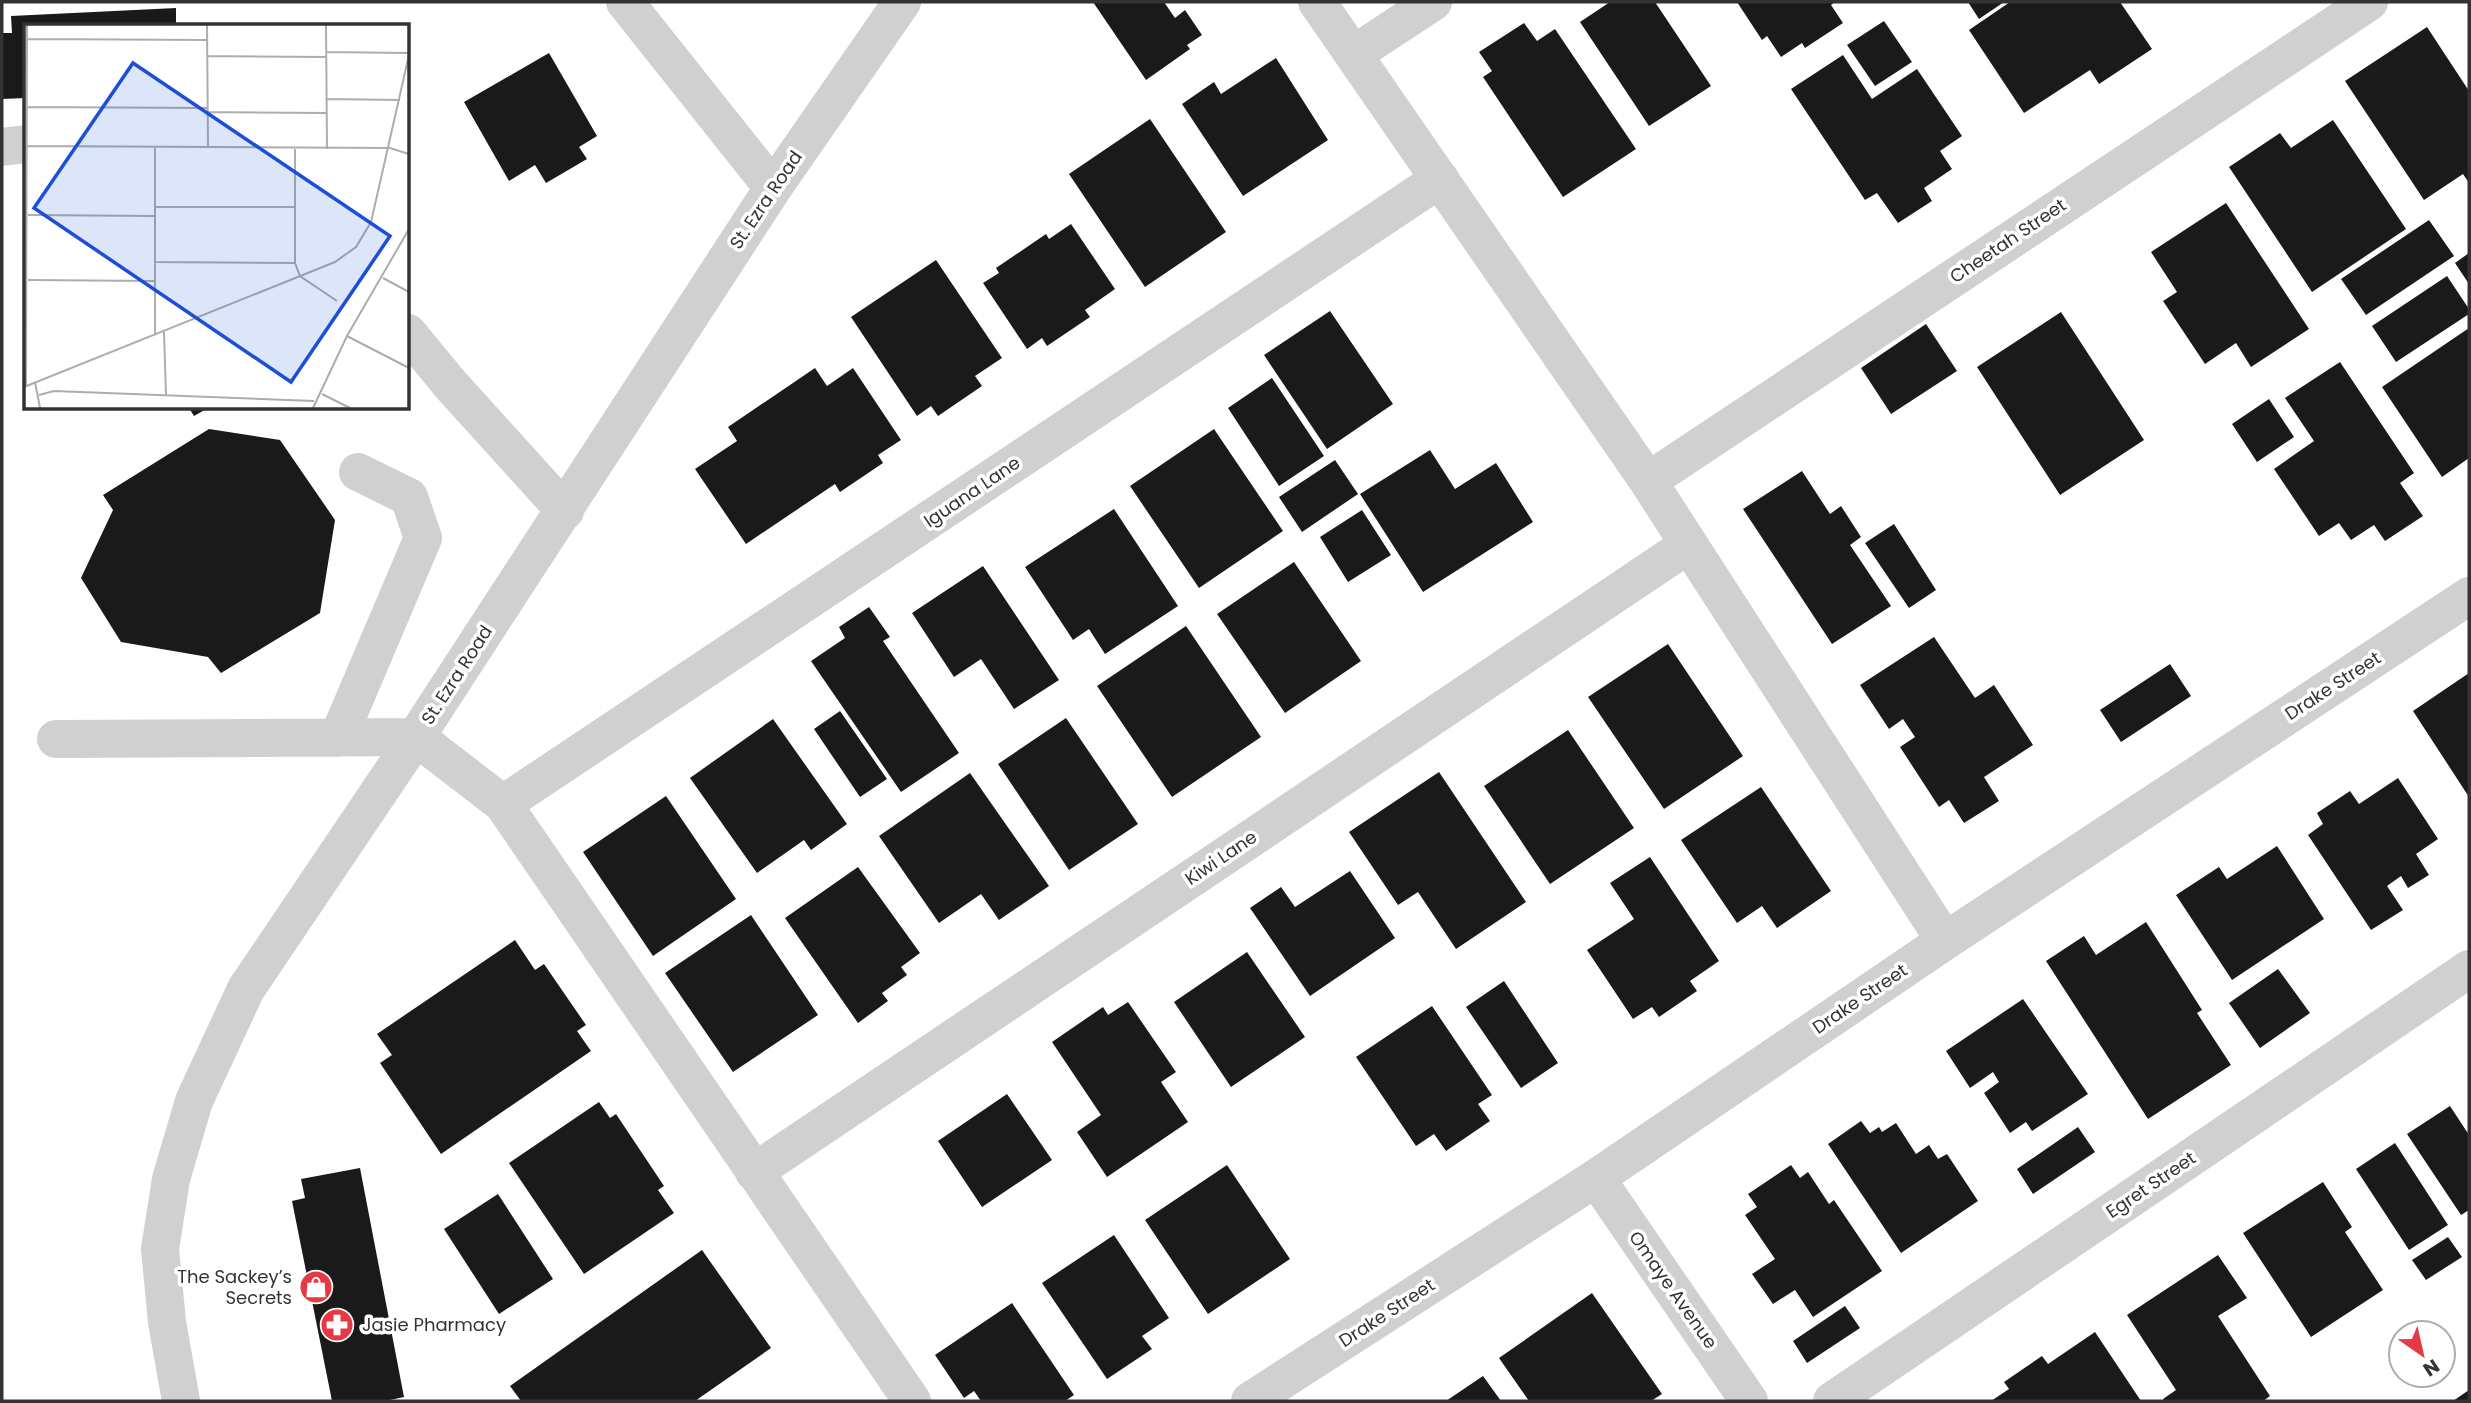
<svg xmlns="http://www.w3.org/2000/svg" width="2471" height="1403" font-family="Poppins,sans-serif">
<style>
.building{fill:#1a1a1a}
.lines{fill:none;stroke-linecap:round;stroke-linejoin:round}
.minor{stroke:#d0d0d0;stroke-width:38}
.labels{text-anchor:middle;stroke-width:7;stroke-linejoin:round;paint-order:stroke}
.street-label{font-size:18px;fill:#333;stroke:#fff}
.poi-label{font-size:18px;fill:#333;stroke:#fff;text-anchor:end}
.inset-road{fill:none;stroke:#adadad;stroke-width:2}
.view{fill:#1d4ed8;fill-opacity:0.15;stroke:#1d4ed8;stroke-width:3.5}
.inset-edge{fill:none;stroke:#333;stroke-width:3.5}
</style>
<rect width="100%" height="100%" fill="#fff"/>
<!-- building -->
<path class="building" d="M1093 2H1164L1175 18 1185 10 1202 35 1187 45 1190 49 1146 80Z
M1610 2H1655L1711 86 1649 126 1580 22Z
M1737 2H1835L1831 5 1843 23 1805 48 1802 43 1781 57 1767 36 1762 40Z
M1968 2H2004L1979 19Z
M2010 2H2120L2152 49 2099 84 2090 70 2024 113 1969 30Z
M176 8V26H26V98L2 99V33H12L11 16Z
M1884 21 1912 62 1875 86 1847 45Z
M1524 23 1537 41 1555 29 1636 149 1563 197 1483 77 1492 71 1479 52Z
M2427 27 2469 91V183L2463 174 2424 200 2345 81Z
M549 53 597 136 579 147 587 159 546 183 535 165 509 181 464 102Z
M1843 55 1872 99 1917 69 1962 136 1940 151 1952 169 1924 188 1932 201 1898 223 1877 193 1865 200 1791 89Z
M1276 58 1328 140 1243 196 1182 104 1214 82 1221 94Z
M1150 119 1226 232 1145 287 1069 174Z
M2333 120 2406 229 2312 292 2229 167 2280 133 2291 148Z
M2226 203 2309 329 2251 367 2236 343 2205 364 2163 301 2177 292 2151 252Z
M2429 220 2454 256 2366 315 2341 279Z
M1071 224 1115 289 1085 310 1090 317 1047 346 1042 338 1027 349 983 283 999 273 996 268 1046 234 1049 239Z
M2469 253V284L2455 263Z
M936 260 1002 358 975 376 982 386 938 416 931 406 917 416 851 317Z
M2447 276 2469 309V314L2396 362 2372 326Z
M1330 311 1393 404 1327 449 1264 355Z
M2061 312 2144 440 2060 495 1977 367Z
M1926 324 1957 371 1891 414 1861 368Z
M2469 328V458L2442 477 2382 387Z
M2340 362 2414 473 2400 483 2423 516 2385 541 2374 525 2351 540 2339 523 2319 536 2274 469 2314 441 2285 398Z
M815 368 827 386 853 368 901 440 878 455 883 463 840 492 835 484 746 544 695 469 737 441 728 427Z
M1272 378 1324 456 1279 486 1228 408Z
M2269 399 2294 437 2257 462 2232 424Z
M189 408H208L194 416Z
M209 429 280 440 335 520 320 613 221 673 208 657 121 642 81 578 113 510 103 495Z
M1214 429 1283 531 1199 588 1130 486Z
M1430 450 1455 489 1496 463 1533 522 1423 592 1360 494Z
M1335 460 1358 494 1302 532 1279 497Z
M1802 471 1830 514 1841 506 1861 537 1850 545 1891 606 1832 644 1743 509Z
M1114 509 1178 606 1105 654 1089 629 1073 640 1025 567Z
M1362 510 1391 555 1348 582 1320 537Z
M1894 524 1936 590 1909 608 1865 543Z
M1294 562 1361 661 1285 713 1217 614Z
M983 566 1059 680 1014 709 981 659 954 677 912 613Z
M869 607 890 637 883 641 959 753 901 792 811 661 845 638 839 627Z
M1186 626 1261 737 1172 797 1097 686Z
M1934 637 1975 698 1994 685 2033 745 1984 777 1999 801 1964 823 1949 800 1939 807 1900 747 1915 737 1903 719 1889 729 1860 685Z
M1668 644 1743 756 1664 809 1588 697Z
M2170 664 2191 696 2121 742 2100 710Z
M2469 673V797L2413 711Z
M840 711 887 779 860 797 814 729Z
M1066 718 1138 824 1069 870 998 764Z
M773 719 847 824 811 850 804 840 757 873 690 778Z
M1568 730 1634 828 1550 884 1484 786Z
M1439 772 1526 902 1456 949 1418 892 1398 905 1349 832Z
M970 773 1049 886 999 920 981 894 939 923 879 836Z
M2398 778 2438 839 2416 854 2429 875 2408 888 2401 876 2387 886 2403 910 2371 930 2308 835 2323 824 2317 813 2350 791 2359 804Z
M1761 787 1831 891 1777 928 1762 906 1737 923 1681 840Z
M666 796 736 899 653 956 583 852Z
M2277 846 2324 919 2232 980 2176 895 2219 867 2227 879Z
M1650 857 1719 961 1690 981 1697 991 1659 1017 1652 1007 1633 1019 1587 950 1634 919 1610 883Z
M858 867 920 953 901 967 907 975 882 993 888 1001 858 1023 785 918Z
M1350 871 1395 938 1310 996 1250 908 1281 887 1295 907Z
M751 915 818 1015 733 1072 665 973Z
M2146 922 2202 1010 2197 1013 2231 1065 2148 1119 2046 961 2084 936 2096 955Z
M515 940 535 970 544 964 586 1025 577 1031 591 1051 441 1154 380 1063 392 1055 377 1034Z
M1247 952 1305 1037 1231 1087 1174 1002Z
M2278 969 2310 1013 2260 1048 2229 1003Z
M1504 981 1558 1063 1521 1088 1466 1007Z
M2023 999 2088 1094 2032 1131 2026 1122 2010 1133 1984 1093 1999 1082 1993 1072 1970 1088 1946 1051Z
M1128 1002 1176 1072 1161 1082 1188 1122 1107 1177 1077 1132 1101 1115 1052 1042 1103 1007 1108 1015Z
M1432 1006 1492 1095 1478 1104 1490 1121 1446 1151 1434 1134 1416 1146 1356 1057Z
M1007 1094 1052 1160 982 1207 938 1141Z
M599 1102 610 1118 616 1114 664 1186 658 1190 674 1213 584 1274 509 1163Z
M2450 1106 2469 1135V1210L2461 1215 2407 1134Z
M1861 1121 1870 1133 1879 1127 1882 1132 1896 1123 1916 1154 1929 1145 1938 1159 1947 1154 1978 1201 1901 1253 1828 1144Z
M2078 1127 2095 1152 2033 1194 2017 1169Z
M2395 1143 2448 1225 2409 1250 2356 1169Z
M1227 1165 1290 1259 1208 1314 1145 1220Z
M1791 1165 1800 1178 1808 1172 1829 1204 1834 1200 1882 1271 1813 1317 1795 1290 1773 1304 1752 1274 1775 1259 1745 1215 1757 1207 1748 1194Z
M360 1168 404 1397 385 1401H332L292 1201 305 1198 301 1179Z
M2323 1182 2352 1227 2345 1232 2383 1290 2311 1337 2243 1233Z
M498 1194 553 1279 499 1314 444 1229Z
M1114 1235 1169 1318 1142 1336 1152 1349 1107 1379 1042 1283Z
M2448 1237 2462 1257 2426 1280 2412 1260Z
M702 1250 771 1348 695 1401H521L510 1386Z
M2218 1255 2247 1298 2218 1316 2270 1396 2263 1401H2164L2163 1399 2176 1390 2127 1315Z
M1592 1293 1662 1394 1651 1401H1529L1499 1358Z
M1012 1303 1074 1395 1065 1401H981L974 1391 964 1398 935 1355Z
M1845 1306 1860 1328 1807 1363 1793 1341Z
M2095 1332 2141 1401H1991L2009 1389 2004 1382 2042 1356 2048 1364Z
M1483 1376 1501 1401H1446Z
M2469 1390V1401H2453Z"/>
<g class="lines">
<!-- minor -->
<path class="minor" d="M625 2 773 188
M1317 2 1648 481 1945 941
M1354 54 1433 2
M2 147 26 144
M408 333 450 384 565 511
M1648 481 2369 2
M338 738 423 538 409 497 358 472
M56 739 416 737 503 804 912 1401
M503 804 1440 179
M754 1172 1688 545
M1596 1178 1749 1401
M181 1401 167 1322 160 1249 171 1179 194 1101 246 989 416 737 773 188 902 2
M1250 1401 1596 1178 1945 941 2469 596
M1832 1401 2469 969"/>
</g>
<!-- icons -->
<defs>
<symbol id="shop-disc" viewBox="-11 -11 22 22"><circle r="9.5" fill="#e63946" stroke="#fff"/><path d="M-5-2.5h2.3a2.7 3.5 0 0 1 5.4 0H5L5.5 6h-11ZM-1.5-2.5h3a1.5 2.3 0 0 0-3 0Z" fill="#fff"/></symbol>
<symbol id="pharmacy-disc" viewBox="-11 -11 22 22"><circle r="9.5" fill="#e63946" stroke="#fff"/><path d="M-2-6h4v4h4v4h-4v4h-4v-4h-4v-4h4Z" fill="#fff"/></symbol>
</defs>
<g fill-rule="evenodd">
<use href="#shop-disc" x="297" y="1268" width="38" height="38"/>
<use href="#pharmacy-disc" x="318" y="1306" width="38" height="38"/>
</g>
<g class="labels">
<!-- street labels -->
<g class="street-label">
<text transform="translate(766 200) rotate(-56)" y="6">St. Ezra Road</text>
<text transform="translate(2008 241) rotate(-34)" y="6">Cheetah Street</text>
<text transform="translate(972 492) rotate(-34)" y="6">Iguana Lane</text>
<text transform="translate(457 675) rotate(-57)" y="6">St. Ezra Road</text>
<text transform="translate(2333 686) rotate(-33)" y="6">Drake Street</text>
<text transform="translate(1221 858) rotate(-34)" y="6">Kiwi Lane</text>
<text transform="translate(1860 999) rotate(-34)" y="6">Drake Street</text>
<text transform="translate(2151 1185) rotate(-34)" y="6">Egret Street</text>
<text transform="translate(1673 1290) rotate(55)" y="6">Omaye Avenue</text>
<text transform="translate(1387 1313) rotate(-33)" y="6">Drake Street</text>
</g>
<!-- poi labels -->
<g class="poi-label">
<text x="292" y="1283">The Sackey’s<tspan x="292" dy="21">Secrets</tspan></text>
<text x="362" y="1331" text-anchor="start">Jasie Pharmacy</text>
</g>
</g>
<!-- overview -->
<g transform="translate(24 24)">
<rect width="385" height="385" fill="#fff"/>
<path class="inset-road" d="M183 1 184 123M302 1 303 125M3 15 183 16M302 28 385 29M184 32 303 33M303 75 376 76M3 83 184 84M184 88 303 89M3 122 366 124 385 130M131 124V311M271 125V239L276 252 313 277M130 183H271M4 191 130 192M130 238 271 239M359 254 385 268M4 256 130 257M140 308 142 371M323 312 385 344M11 358 16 384M2 362 3 1M0 363 311 238 332 223 347 198 385 31M298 370 326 384M15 371 30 367 290 377M289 384 323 312 385 205"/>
<path class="view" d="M109 39 366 212 267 358 10 184Z"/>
<rect width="385" height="385" class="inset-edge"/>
</g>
<!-- border -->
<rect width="2471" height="1403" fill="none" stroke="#333333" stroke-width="7"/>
<!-- north arrow -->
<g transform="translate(2422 1354) rotate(146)"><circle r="33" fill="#ffffff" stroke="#adadad" stroke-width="2"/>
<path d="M0-5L12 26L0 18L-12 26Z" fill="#e63946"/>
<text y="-10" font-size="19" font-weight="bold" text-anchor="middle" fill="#333333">N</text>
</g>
</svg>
